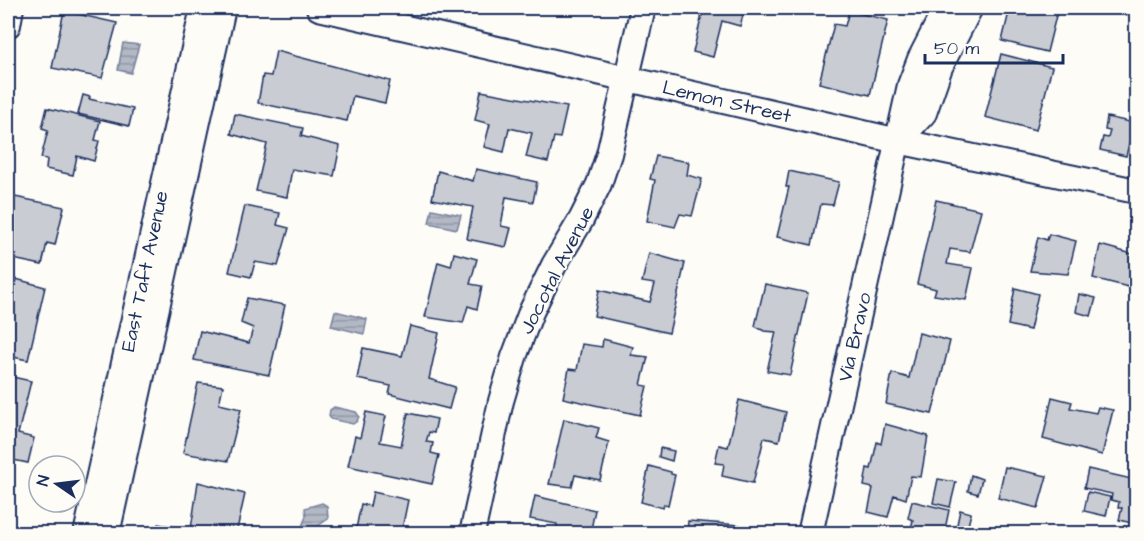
<svg xmlns="http://www.w3.org/2000/svg" width="1144" height="541" font-family="'Architects Daughter',sans-serif">
<style>
.water{fill:url(#water-rules);stroke:#76819c;stroke-width:1.5}
.building{fill:#c9ccd3;stroke:#1b2f5e;stroke-width:1.5}
.lines{fill:none;stroke-linecap:round;stroke-linejoin:round}
.minor-casing{stroke:#1b2f5e;stroke-width:28}
.minor{stroke:#fdfcf7;stroke-width:24}
.labels{text-anchor:middle;stroke-width:4.5;stroke-linejoin:round;paint-order:stroke}
.street-label{font-size:20px;fill:#1b2f5e;stroke:#fdfcf7}
</style>
<defs>
<pattern id="water-rules" width="6" height="5" patternUnits="userSpaceOnUse" patternTransform="scale(1.5)"><rect width="6" height="5" fill="#b3b8c5"/><path d="M0 2.5h6" fill="none" stroke="#9196a3"/></pattern>
</defs>
<rect width="100%" height="100%" fill="#fdfcf7"/>
<filter id="ink" filterUnits="userSpaceOnUse"><feTurbulence type="fractalNoise" baseFrequency=".0167" numOctaves="2"/><feDisplacementMap in="SourceGraphic" scale="12" xChannelSelector="R" yChannelSelector="G"/><feConvolveMatrix kernelMatrix="1 2 1 2 8 2 1 2 1" color-interpolation-filters="sRGB"/></filter>
<g filter="url(#ink)">
<!-- water -->
<path class="water" d="M123 43 139 45 131 73 118 70Z
M432 209 461 215 457 229 429 223Z
M335 311 367 319 364 334 331 326Z
M334 407 356 412 359 416 357 421 353 424 331 419 329 416 330 410Z
M322 503 327 506 328 519 318 526 315 533H307C298 525 305 524 306 515 306 513 305 510 305 508Z"/>
<!-- building -->
<path class="building" d="M695 8H745L740 26 722 21 713 57 693 52 702 15 694 13Z
M1010 8H1058L1047 52 1002 41Z
M64 11 117 23 102 78 52 68Z
M849 11 888 20 870 95 819 83 834 24 845 26Z
M276 51 390 81 385 103 353 96 347 121 258 103 263 75 271 76Z
M1001 54 1052 67 1036 130 985 117Z
M481 91 567 107 560 138 554 137 548 162 526 157 532 133 509 128 504 152 484 147 490 124 475 120Z
M83 95 90 97 89 99 133 109 129 126 78 114Z
M47 108 100 121 95 140 99 141 94 161 77 156 73 175 46 169 47 159 41 158 48 130 42 128Z
M235 114 303 128 301 136 340 146 334 176 292 169 287 197 256 191 267 144 231 134Z
M1107 117 1134 123 1126 156 1100 150 1103 137 1108 138 1110 131 1105 130Z
M656 156 689 162 687 175 702 179 692 216 680 214 675 227 647 221 655 180 650 179Z
M476 169 537 182 533 202 506 197 501 226 511 228 506 247 467 239 473 207 432 199 438 171 473 181Z
M789 171 839 182 833 205 821 204 812 245 777 237 789 187H786Z
M15 197 64 207 55 245 47 243 42 265 8 258 10 246 8 245V231Z
M936 200 981 210 970 252 950 249 947 264 973 268 966 300 934 295 936 289 917 284Z
M245 206 280 213 277 225 289 228 278 266 255 262 251 277 229 272Z
M1049 234 1076 241 1068 274 1030 271 1038 237 1047 240Z
M1100 245 1136 255V289L1093 278Z
M454 253 477 259 470 284 482 286 477 309 468 306 463 323 425 317 438 262 451 266Z
M649 253 685 263 669 333 594 316 599 290 650 302 655 284 642 282Z
M16 279 45 287 28 360 8 356V304H9Z
M765 284 808 293 790 375 767 371 776 332 764 331 755 326Z
M1015 288 1038 294 1030 330 1008 325Z
M1079 294 1096 298 1091 316 1076 312Z
M247 298 285 305 269 375 194 360 200 331 249 343 253 328 241 323Z
M410 326 439 333 429 379 455 387 449 409 389 394 391 386 357 379 363 348 402 356Z
M919 333 950 341 932 414 886 404 892 373 909 378Z
M603 339 633 347 631 355 648 357 641 385 647 386 640 415 563 398 569 369 577 370 582 344 602 347Z
M8 376 31 381 18 434 34 438 28 463 8 459Z
M198 383 223 386 219 404 241 409 228 461 183 453Z
M1052 397 1072 402 1070 408 1096 413 1098 407 1113 410 1102 455 1043 439Z
M739 400 786 412 779 441 764 438 753 483 722 476 724 464 715 463 719 445 728 447Z
M366 412 386 416 380 442 401 446 408 413 437 419 434 433 429 432 426 442 433 443 431 453 439 455 432 484 348 466 355 436 360 438Z
M564 419 599 428 596 438 609 442 600 480 575 475 572 487 549 484Z
M885 424 928 436 921 477 911 476 906 499 894 495 888 517 868 512 873 488 864 486 867 468 871 469 877 442 881 444Z
M660 448 674 451 672 461 659 457Z
M649 466 671 472V474L675 475 668 505 664 504 663 508 641 502Z
M1005 467 1047 476 1038 508 998 498Z
M1088 469 1136 480V524L1119 520 1122 508H1118L1119 502 1111 500 1112 494 1084 488Z
M971 475 982 479 978 494 968 491Z
M938 479 956 482 950 507 933 503Z
M198 482 245 494 236 534H156L158 524 191 529Z
M373 492 408 500 401 534H355L361 504 370 506Z
M1088 492 1110 497 1106 516 1084 511Z
M535 496 595 510 590 534H549V530L556 532 557 524 530 519Z
M912 501 949 510 944 534H910L913 520 908 518Z
M960 510 971 513 966 534H955Z
M688 521 739 525V534H687Z"/>
<g class="lines">
<defs>
<path id="minor" d="M319 8 898 141 1136 191
M8 25 11 8
M898 141 924 113 940 67 970 8
M86 534 203 8
M107 534 223 8
M472 534 501 401 514 357 531 312 554 265 581 220 599 184 609 154 643 8
M810 534 910 85 920 59 946 8"/>
</defs>
<!-- minor casing -->
<use href="#minor" class="minor-casing"/>
<!-- minor -->
<use href="#minor" class="minor"/>
</g>
</g>
<g class="labels">
<!-- street labels -->
<g class="street-label">
<text transform="translate(727 101) rotate(13)" y="7">Lemon Street</text>
<text transform="translate(556 270) rotate(-63)" y="7">Jocotal Avenue</text>
<text transform="translate(144 271) rotate(-78)" y="7">East Taft Avenue</text>
<text transform="translate(854 337) rotate(-77)" y="7">Via Bravo</text>
</g>
</g>
<!-- margin -->
<rect width="1144" height="541" fill="none" stroke="#fdfcf7" stroke-width="30"/>
<rect x="15" y="15" width="1114" height="511" fill="none" stroke="#1b2f5e" stroke-width="2" filter="url(#ink)"/>
<!-- north arrow -->
<g transform="translate(57 484) rotate(284)"><circle r="28" fill="#fdfcf7" stroke="#a3aaba" stroke-width="1.5"/>
<path d="M0-4.5L10 22L0 15L-10 22Z" fill="#1b2f5e"/>
<text y="-9" font-size="16" font-weight="bold" text-anchor="middle" fill="#1b2f5e">N</text>
</g>
<!-- scale -->
<path d="M925 54v9h138v-9" fill="none" stroke="#1b2f5e" stroke-width="3"/>
<text x="934" y="54" font-size="18" fill="#1b2f5e" stroke="#fdfcf7" stroke-width="4.5" paint-order="stroke">50 m</text>
</svg>
